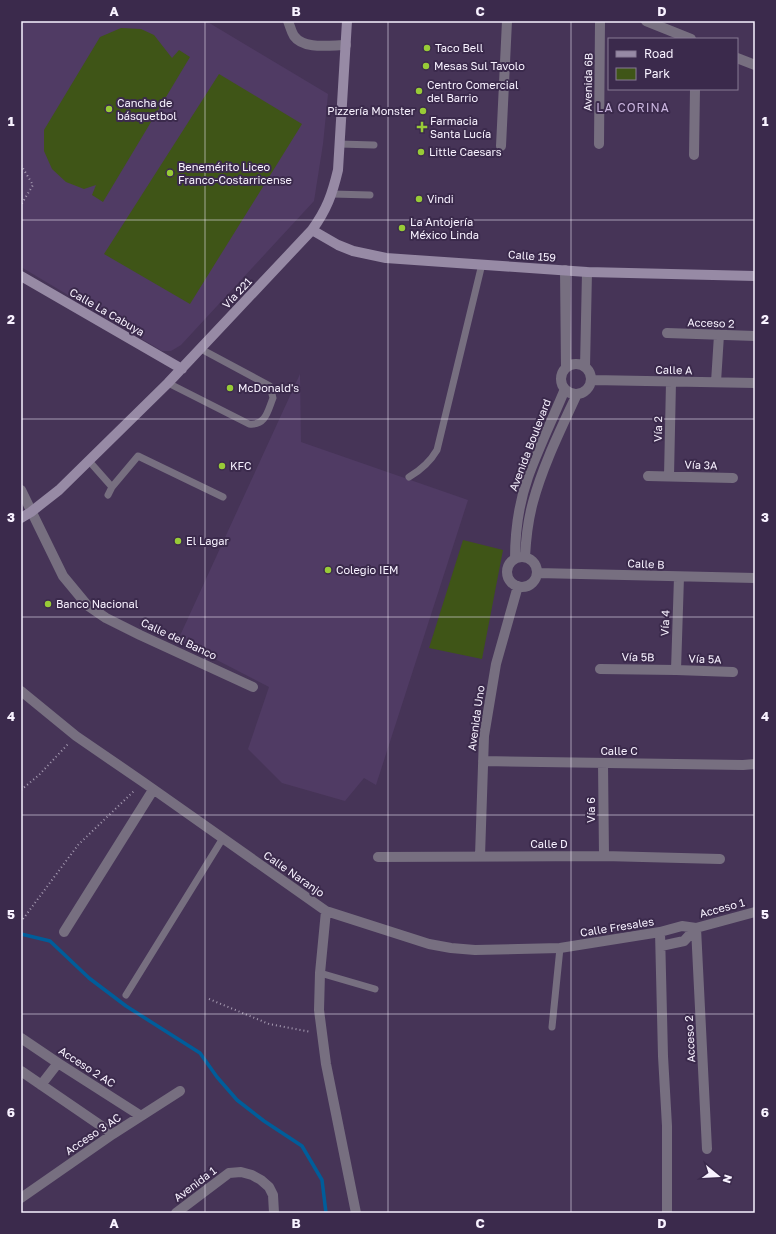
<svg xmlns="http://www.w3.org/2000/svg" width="776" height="1234" font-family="'Golos Text',sans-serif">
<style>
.built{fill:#503b64}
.green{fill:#3f5517}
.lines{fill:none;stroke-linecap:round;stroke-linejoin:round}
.stream{stroke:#005d9a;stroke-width:3.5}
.path{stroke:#a69bb2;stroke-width:2;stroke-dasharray:1 3;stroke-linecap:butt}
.lane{stroke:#776f80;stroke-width:7}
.street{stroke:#776f80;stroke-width:10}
.secondary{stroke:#978aa5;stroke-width:10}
.grid{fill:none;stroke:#f8f2ff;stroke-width:1;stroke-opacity:0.55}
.poi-dot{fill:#98cb37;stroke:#3b2a4c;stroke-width:1.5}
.labels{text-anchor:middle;stroke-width:4;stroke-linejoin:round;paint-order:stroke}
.poi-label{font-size:11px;fill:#f8f2ff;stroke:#3b2a4c;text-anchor:start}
.street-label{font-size:11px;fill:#f8f2ff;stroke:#3b2a4c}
.neighbourhood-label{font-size:12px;letter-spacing:1px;fill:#cab5df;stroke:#3b2a4c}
.neatline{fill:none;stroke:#f8f2ff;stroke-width:1.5}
.grid-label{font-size:13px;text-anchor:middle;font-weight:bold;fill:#f8f2ff}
</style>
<rect width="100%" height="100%" fill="#463457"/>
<!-- built -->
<path class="built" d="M21 21H206L328 94 323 144 314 201 181 345 171 351H162L21 267Z
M300 374 301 442 468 500 376 785 364 778 345 801 282 783 248 749 269 687 178 640Z"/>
<!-- green -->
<path class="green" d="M121 28 141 29 154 35 172 58 179 50 190 57 103 202 92 195 96 185 84 189 66 182 52 169 44 151V130L100 37Z
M219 74 302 124 190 304 104 254Z
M463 540 503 550 482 659 429 648Z"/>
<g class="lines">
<!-- stream -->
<path class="stream" d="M21 934 50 941 89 978 126 1006 200 1053 217 1077 237 1100 264 1121 302 1146 322 1180 326 1213"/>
<!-- path -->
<path class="path" d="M21 24 23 21
M21 165 33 185 21 205
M21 790 39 775 69 743
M23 919 78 845 135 790
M209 999 269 1024 311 1032"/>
<!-- lane -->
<path class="lane" d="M339 144 374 145
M332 194 370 195
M168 383 249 424C266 426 268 410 273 398L270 386 201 349
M89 461 112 487 138 456 223 497
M409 477C421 470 430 462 437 450L482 264
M108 495 112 487
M320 973 375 989
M126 995 223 838
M552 1027 560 948"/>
<!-- street -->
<path class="street" d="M288 21C290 26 291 31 294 36 304 50 331 45 346 45
M646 21 691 39
M737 58 755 65
M599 144 600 21
M501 146 507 21
M694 155 695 89
M565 270 566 368
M667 333 755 336
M561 379a15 15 0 1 1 30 0a15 15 0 1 1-30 0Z
M585 367 587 272
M592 380 755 383
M716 382 719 335
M648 476 733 478
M669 476 671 382
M21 490 63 576 87 605 106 618 140 635 253 687
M525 557C526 538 528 520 533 502 543 465 561 429 577 394
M507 572a15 15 0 1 1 30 0a15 15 0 1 1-30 0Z
M515 559C515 531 519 503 528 477 539 447 553 418 565 389
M537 573 755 578
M600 669 676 670 733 672
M676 670 679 577
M21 691 76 736 143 782 326 911 429 944 451 948 475 950 560 948 660 932 663 1056 667 1126V1213
M483 761 743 765 755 764
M603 763 604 856
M480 856 484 736 496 664 518 586
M378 857 604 856 720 859
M326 911 320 973 319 1010 326 1064 356 1213
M696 928 707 1149
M64 932 153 790
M660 932 682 926 696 928 755 912
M661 946 684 941 696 928
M21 1038 58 1063 141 1116
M21 1071 113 1134
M41 1085 58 1063
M21 1198 113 1134 180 1091
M176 1213 229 1173 241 1172 252 1175 261 1180 269 1187 273 1195 274 1213"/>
<!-- secondary -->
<path class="secondary" d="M312 230 338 245 353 251 386 258 587 272 755 276
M21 276 182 369
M21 518 31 512 59 490 168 383 312 230C327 209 332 195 338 170L347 21"/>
</g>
<!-- grid -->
<path class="grid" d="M205 21V1213M388 21V1213M571 21V1213M21 220H755M21 419H755M21 617H755M21 815H755M21 1014H755"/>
<!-- markers -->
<g class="poi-dot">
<circle cx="427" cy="48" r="4"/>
<circle cx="426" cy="66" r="4"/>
<circle cx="419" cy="91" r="4"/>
<circle cx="109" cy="109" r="4"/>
<circle cx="423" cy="111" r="4"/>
<path d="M420 121h4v4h4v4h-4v4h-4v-4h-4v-4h4z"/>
<circle cx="421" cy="152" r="4"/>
<circle cx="170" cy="173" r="4"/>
<circle cx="419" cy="199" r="4"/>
<circle cx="402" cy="228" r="4"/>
<circle cx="230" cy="388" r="4"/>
<circle cx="222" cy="466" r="4"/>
<circle cx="178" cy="541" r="4"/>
<circle cx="328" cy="570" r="4"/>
<circle cx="48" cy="604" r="4"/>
</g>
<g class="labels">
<!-- poi labels -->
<g class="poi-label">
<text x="435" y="52">Taco Bell</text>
<text x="434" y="70">Mesas Sul Tavolo</text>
<text x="427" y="89">Centro Comercial<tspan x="427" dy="13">del Barrio</tspan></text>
<text x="117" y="107">Cancha de<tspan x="117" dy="13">básquetbol</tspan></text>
<text x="415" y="115" text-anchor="end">Pizzería Monster</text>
<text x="430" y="125">Farmacia<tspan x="430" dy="13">Santa Lucía</tspan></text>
<text x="429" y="156">Little Caesars</text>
<text x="178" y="171">Benemérito Liceo<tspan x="178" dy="13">Franco-Costarricense</tspan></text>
<text x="427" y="203">Vindi</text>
<text x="410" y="226">La Antojería<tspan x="410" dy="13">México Linda</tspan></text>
<text x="238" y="392">McDonald's</text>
<text x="230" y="470">KFC</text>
<text x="186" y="545">El Lagar</text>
<text x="336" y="574">Colegio IEM</text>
<text x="56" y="608">Banco Nacional</text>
</g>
<!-- street labels -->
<g class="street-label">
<text transform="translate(588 82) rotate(-89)" y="4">Avenida 6B</text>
<text transform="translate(532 256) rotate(4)" y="4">Calle 159</text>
<text transform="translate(237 293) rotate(-47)" y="4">Vía 221</text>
<text transform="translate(107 312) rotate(30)" y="4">Calle La Cabuya</text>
<text transform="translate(711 323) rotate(2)" y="4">Acceso 2</text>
<text transform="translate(674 370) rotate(1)" y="4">Calle A</text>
<text transform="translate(658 429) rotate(-89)" y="4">Vía 2</text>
<text transform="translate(530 445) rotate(-69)" y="4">Avenida Boulevard</text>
<text transform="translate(701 465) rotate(2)" y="4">Vía 3A</text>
<text transform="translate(646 564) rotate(2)" y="4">Calle B</text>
<text transform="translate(665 623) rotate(-88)" y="4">Vía 4</text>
<text transform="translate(179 639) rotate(25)" y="4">Calle del Banco</text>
<text transform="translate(638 657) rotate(1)" y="4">Vía 5B</text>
<text transform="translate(705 659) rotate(2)" y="4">Vía 5A</text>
<text transform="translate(476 718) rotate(-82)" y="4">Avenida Uno</text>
<text x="619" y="755">Calle C</text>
<text transform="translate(591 810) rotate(-90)" y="4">Vía 6</text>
<text x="549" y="848">Calle D</text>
<text transform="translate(294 874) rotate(35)" y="4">Calle Naranjo</text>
<text transform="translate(722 908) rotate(-15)" y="4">Acceso 1</text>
<text transform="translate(617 927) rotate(-9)" y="4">Calle Fresales</text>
<text transform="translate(690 1039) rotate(-93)" y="4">Acceso 2</text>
<text transform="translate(87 1067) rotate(33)" y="4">Acceso 2 AC</text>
<text transform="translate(93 1134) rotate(-34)" y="4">Acceso 3 AC</text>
<text transform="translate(195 1184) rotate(-37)" y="4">Avenida 1</text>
</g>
<!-- neighbourhood labels -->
<g class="neighbourhood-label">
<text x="633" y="112">LA CORINA</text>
</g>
</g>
<!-- border -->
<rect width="776" height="1234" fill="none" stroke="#3b2a4c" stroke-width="44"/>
<!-- legend -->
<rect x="608" y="38" width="130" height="52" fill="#3b2a4c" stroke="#877a94"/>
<rect x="616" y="51" width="20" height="6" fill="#978aa5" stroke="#877a94"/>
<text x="644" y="58" font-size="12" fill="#f8f2ff">Road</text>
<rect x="616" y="68" width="20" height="12" fill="#3f5517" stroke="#877a94"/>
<text x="644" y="78" font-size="12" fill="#f8f2ff">Park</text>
<!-- north arrow -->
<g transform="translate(718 1176) rotate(108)" stroke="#3b2a4c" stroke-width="3" paint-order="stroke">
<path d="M0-3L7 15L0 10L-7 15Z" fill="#f8f2ff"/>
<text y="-6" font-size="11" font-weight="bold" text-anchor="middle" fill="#f8f2ff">N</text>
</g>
<rect x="22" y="22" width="732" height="1190" class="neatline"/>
<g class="grid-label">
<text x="114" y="16">A</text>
<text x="296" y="16">B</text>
<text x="480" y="16">C</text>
<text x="662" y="16">D</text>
<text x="11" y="126">1</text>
<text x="765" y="126">1</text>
<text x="11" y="324">2</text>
<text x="765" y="324">2</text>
<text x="11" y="522">3</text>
<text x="765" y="522">3</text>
<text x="11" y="721">4</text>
<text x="765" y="721">4</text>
<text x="11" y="919">5</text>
<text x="765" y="919">5</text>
<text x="11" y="1117">6</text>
<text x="765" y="1117">6</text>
<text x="114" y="1228">A</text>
<text x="296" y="1228">B</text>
<text x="480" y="1228">C</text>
<text x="662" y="1228">D</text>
</g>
</svg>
